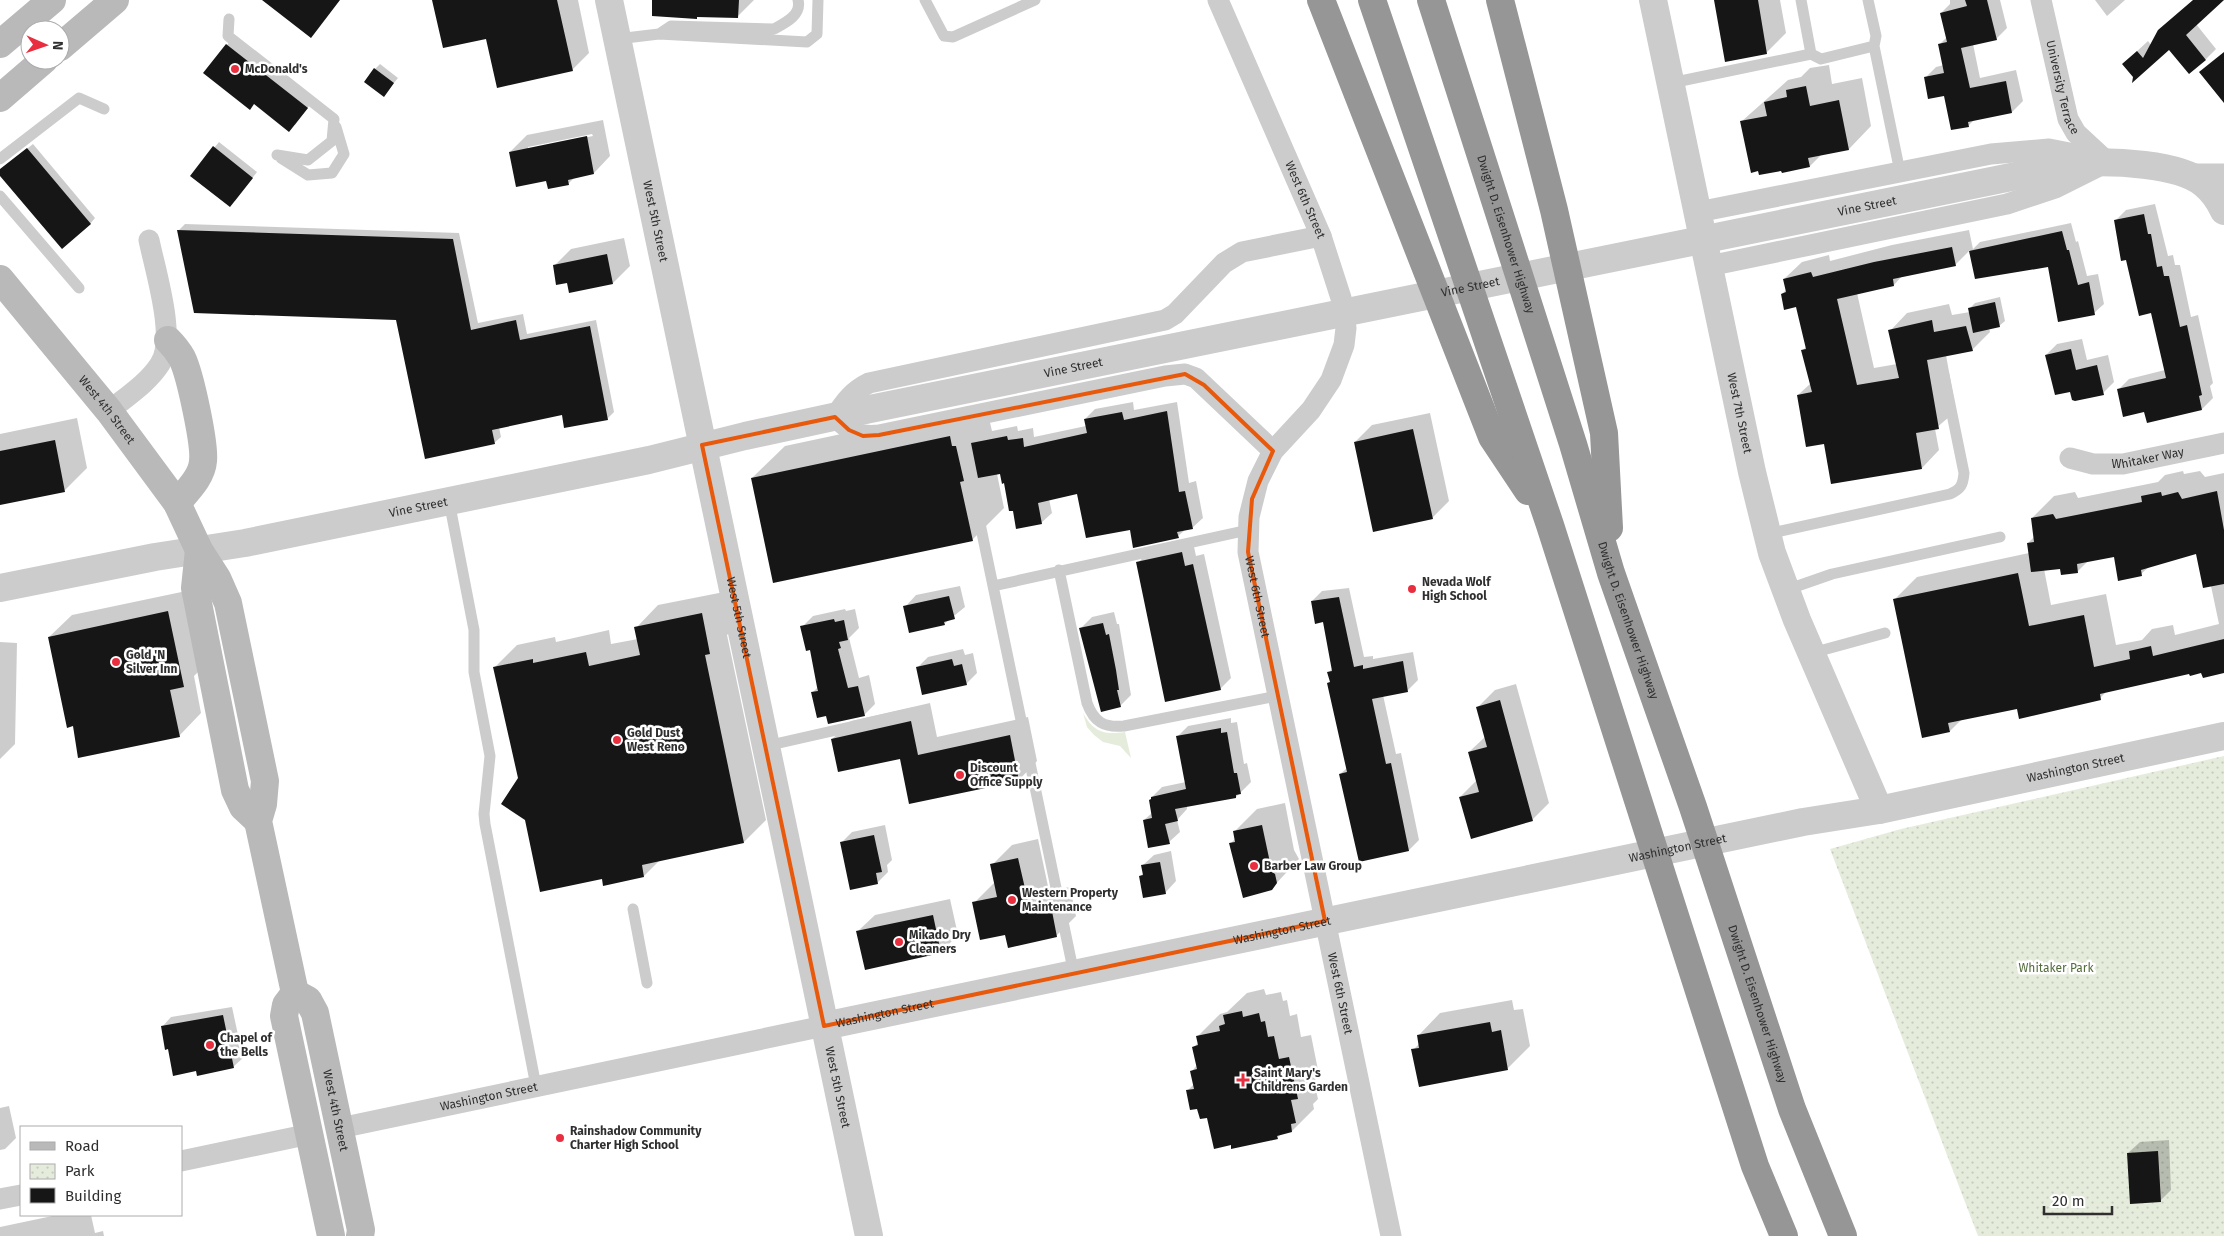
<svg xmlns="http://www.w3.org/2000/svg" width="2224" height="1236" font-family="'Fira Sans',sans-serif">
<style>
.grass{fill:#e5ecdc}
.park{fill:url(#park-dots)}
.shadow{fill:#0003;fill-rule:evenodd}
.building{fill:#161616}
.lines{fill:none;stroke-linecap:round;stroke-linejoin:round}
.service{stroke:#ccc;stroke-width:11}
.minor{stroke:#ccc;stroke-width:21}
.tertiary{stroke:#ccc;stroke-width:28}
.secondary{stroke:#b9b9b9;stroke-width:28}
.motorway{stroke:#969696;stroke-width:28}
.marked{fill:none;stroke:#e8590c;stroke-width:4;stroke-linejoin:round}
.poi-dot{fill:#e92e40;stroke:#fff;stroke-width:2}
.labels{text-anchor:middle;stroke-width:5;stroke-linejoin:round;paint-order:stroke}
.poi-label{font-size:12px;font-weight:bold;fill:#2f2f2f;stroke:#fff;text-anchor:start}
.street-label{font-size:12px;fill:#2f2f2f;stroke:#fff}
.park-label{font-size:12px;fill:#536c3b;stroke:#fff}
</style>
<defs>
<pattern id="park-dots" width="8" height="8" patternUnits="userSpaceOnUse" patternTransform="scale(1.25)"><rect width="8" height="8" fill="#e5ecdc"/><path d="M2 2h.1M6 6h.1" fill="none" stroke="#c5cbbd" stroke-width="1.8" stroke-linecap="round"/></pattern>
</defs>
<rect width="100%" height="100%" fill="#fff"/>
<!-- grass -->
<path class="grass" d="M1083 713C1094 732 1103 735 1125 732L1131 758 1120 746 1103 742 1094 735 1087 727Z"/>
<!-- park -->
<path class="park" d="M2224 756V1236H1978L1830 849 1901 829Z"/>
<!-- shadow -->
<path class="shadow" d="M433 0H578L589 53 572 70 487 37Z
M662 0H754L738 16H699L696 18Z
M1715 0H1780L1786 33 1766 53Z
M1950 0H2000L2007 28 1996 39 1973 44 1980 78 2016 70 2023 101 2012 112 1974 120 1968 126 1945 94 1925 78 1936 67 1944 65 1939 45 1947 37 1941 13 1950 4Z
M2095 0H2125L2107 16Z
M2195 0H2223L2196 24 2216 49 2206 59 2169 48 2133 79 2134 54 2148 41 2151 45Z
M232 39 312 102 295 125 255 103 227 45Z
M380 64 398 78 384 95 375 69Z
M1829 65 1832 84 1862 78 1871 126 1849 149 1822 154 1810 166 1742 121 1788 80 1801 77 1810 68Z
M603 120 610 156 594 173 575 177 568 184 547 180 510 152 527 135ZM592 134 593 136 528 149V147Z
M219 142 257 172 235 201 192 175Z
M33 144 95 218 90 224 0 174 4 167Z
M2155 204 2168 256 2173 255 2175 265H2180L2191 317 2198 315 2213 383 2210 386 2213 398 2202 409 2145 410 2118 390 2129 379 2165 370 2152 312 2127 259 2115 221 2126 210Z
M2071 223 2076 242 2078 241 2087 276 2098 274 2104 304 2094 313 2049 266 1976 278 1970 250 1955 265 1902 276 1894 285 1857 293 1874 368 1897 364 1890 331 1907 313 1949 304 1952 315 1970 312V308L1975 303 2000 297 2005 321 1999 326 1989 328 1990 332 1972 350 1946 355 1956 411 1935 429 1939 450 1922 468 1826 442 1798 395 1811 383 1803 350 1807 346 1797 306 1782 294 1787 289 1784 279 1802 262 1829 255 1830 261 1892 245 1969 230 1973 249 1980 242Z
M185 224 459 233 478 323 523 314 527 334 596 320 614 412 607 419 563 414 499 427 501 437 494 443 397 319 178 231Z
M624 238 630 266 613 283 570 292 568 281 554 266 571 249Z
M2082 339 2087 360 2108 355 2114 382 2103 393 2071 391 2046 355 2057 344Z
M1133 402 1134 410 1177 402 1189 483 1196 481 1203 518 1192 528 1185 530 1178 536 1131 528 1078 493 1049 499 1052 513 1041 523 1014 509 1001 473 997 474 1004 508 972 540 752 478 785 446 982 404 988 414 992 431 1017 426 1018 431 1033 428 1034 437 1086 426 1085 419 1095 409Z
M1430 413 1449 501 1432 518 1355 442 1372 425Z
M77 418 87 468 65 490 0 504V434Z
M2183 471 2184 474 2200 471 2205 477 2224 473V673H2190L2107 691 2100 698 2018 707 1962 719 1950 731 1895 599 1917 577 2029 553 2028 543 2034 537 2032 518 2054 496 2075 492 2078 498 2158 482 2165 475ZM2197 552 2211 586 2219 624 2175 635 2173 625 2152 629 2142 640 2116 645 2106 594 2051 605 2044 569 2061 567 2077 572 2088 561 2115 555 2141 574 2150 566Z
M1193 542 1196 556 1204 554 1231 678 1220 689 1138 563 1149 551Z
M960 586 965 607 944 624 905 607 916 595Z
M1349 588 1364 657 1373 656V659L1413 652 1418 680 1408 690 1383 695 1396 754 1401 753 1419 840 1409 850 1360 860 1340 774 1347 768 1329 672 1333 668 1324 621 1312 601 1322 591Z
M191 590 206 664 194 676 201 713 179 736 49 637 72 615Z
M724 592 732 630 727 635 766 820 744 842 660 860 644 876 603 878 519 778 494 668 517 645 555 637 556 642 609 630 611 644 638 639 636 628 658 605Z
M845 609 846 611 855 609 859 628 849 638 859 678 869 675 875 704 864 715 827 714 812 693 819 686 811 649 802 627 813 616Z
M1114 612 1117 624H1119L1131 695 1120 706 1081 628 1092 617Z
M0 642 17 643 15 744 0 759Z
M963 649 965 655 973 653 977 673 966 684 917 668 928 657Z
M1516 684 1549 803 1532 820 1460 797 1477 780 1469 752 1486 736 1478 707 1495 690Z
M930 703 937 737 1028 717 1037 761 1019 780 901 757 832 739 851 721Z
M1231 718V723L1237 722 1244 764 1247 763 1251 782 1236 797 1187 806V809L1177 820 1180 832 1169 842 1144 820 1152 813V797L1162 787 1186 782 1177 737 1188 726Z
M1285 803 1294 850 1299 859 1271 889 1230 844 1236 838 1234 832 1257 809Z
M885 825 892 860 887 865 888 872 877 883 841 843 852 832Z
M1038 839 1049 891 1070 887 1076 916 1056 936 1006 934 974 903 995 882 992 865 1012 845Z
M1171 851 1176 881 1165 893 1140 876 1144 873 1142 866 1154 855Z
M950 899 958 935 941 952 858 931 875 915Z
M1264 989 1266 995 1281 992 1283 1001 1287 1000 1290 1016 1297 1014 1301 1037 1311 1035 1319 1075 1314 1081 1318 1099 1313 1104 1314 1109 1292 1131 1282 1133 1277 1138 1208 1116 1198 1107 1187 1091 1194 1084 1192 1071 1197 1065 1194 1047 1199 1042 1198 1036 1220 1014 1227 1012 1247 993Z
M1512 1000 1514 1010 1523 1009 1530 1046 1508 1068 1420 1085 1413 1050 1420 1043 1418 1036 1440 1013Z
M232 1007 243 1058 233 1067 197 1069 169 1048 162 1027 171 1017Z
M9 1106 16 1138 5 1149 0 1150V1108Z
M2169 1140 2171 1190 2160 1201 2128 1153 2140 1142Z
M57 1215H91L95 1233 103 1231 104 1236H0V1227Z"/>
<!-- building -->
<path class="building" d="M262 0H340L311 38Z
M432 0H557L573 71 497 88 486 39 443 48Z
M652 0H739L738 18 697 17V19L652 16Z
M1714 0H1758L1767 54 1725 62Z
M1965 0H1987L1997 40 1961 48 1970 88 2006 81 2012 113 1968 122 1969 127 1951 130 1944 96 1928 99 1924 77 1944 73 1938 44 1947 42 1940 13 1967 6Z
M2193 0H2224L2186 35 2206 60 2189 74 2169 50 2132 83 2133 77 2122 64 2137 51 2143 58 2158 30Z
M226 44 308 108 289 132 254 104 250 110 203 73Z
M2224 52V103L2199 72Z
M374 68 394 83 384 97 364 82Z
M1806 86 1810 106 1839 100 1849 150 1808 158 1810 167 1782 173 1781 171 1759 175 1758 171 1751 173 1740 121 1767 116 1764 102 1787 97 1786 90Z
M587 136 594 174 568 180 569 185 548 189 546 181 516 187 509 152Z
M213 146 253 178 230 207 190 176Z
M27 148 91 224 62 249 0 176V169Z
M2144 214 2148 234H2151L2157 267 2162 266 2164 276H2169L2180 327 2187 325 2202 395 2199 396 2202 410 2147 423 2144 412 2123 417 2117 389 2166 378 2151 313 2139 316 2126 260 2121 261 2114 220Z
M177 230 453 239 471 330 516 320 520 340 590 326 608 420 564 428 562 415 492 430 495 444 425 459 396 320 194 313Z
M2062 231 2067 250H2069L2078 285 2089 282 2095 315 2058 322 2048 267 1975 279 1969 251Z
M1952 247 1956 266 1893 279 1894 286 1837 299 1857 385 1899 378 1888 330 1932 320 1934 332 1966 326 1973 351 1927 360 1939 429 1916 433 1922 469 1831 484 1824 444 1806 447 1797 395 1812 392 1801 350 1806 349 1796 307 1784 310 1781 294 1786 292 1783 279 1811 272 1813 277 1874 262Z
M607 254 613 284 569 293 567 283 556 285 553 265Z
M1995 302 2000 327 1973 333 1968 308Z
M2071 349 2076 370 2097 365 2104 395 2075 401 2072 400 2070 392 2055 395 2045 355Z
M1167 411 1179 492 1185 491 1193 529 1177 532 1179 538 1133 548 1130 530 1086 538 1077 494 1038 503 1042 524 1016 529 1013 511H1009L1004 483 1002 484 1000 474 978 478 971 443 1007 436 1008 440 1023 438 1024 447 1087 433 1084 419 1122 412 1124 420Z
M1413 429 1433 519 1373 532 1354 442Z
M950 436 952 446H956L964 481 960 482 973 541 773 583 751 478Z
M55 440 65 492 0 505V451Z
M2217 491 2224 530V584L2203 588 2196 554 2141 570 2142 576 2118 581 2114 557 2077 564 2078 573 2061 575 2060 569 2031 572 2027 543 2034 542 2031 518 2053 514 2056 519 2142 502 2141 496 2161 492 2162 496 2178 492 2182 499Z
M1182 552 1185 566 1193 564 1221 690 1165 702 1136 562Z
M2018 573 2029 626 2084 615 2094 667 2130 659 2129 651 2151 646 2153 656 2224 639V673L2203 678 2201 673 2190 676 2189 674 2100 694 2101 700 2019 719 2017 709 1948 723 1950 732 1922 738 1893 599Z
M949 596 955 619 944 622 945 625 909 633 903 606Z
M1339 597 1354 667 1363 665V669L1403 661 1408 692 1372 699 1386 764 1391 763 1409 851 1359 862 1339 774 1347 772 1327 683 1330 682 1327 672 1332 671 1323 622 1315 624 1311 601Z
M168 611 184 687 170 690 180 737 78 758 73 726 67 728 48 637Z
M702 613 710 654 705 655 744 843 642 865 644 877 603 886 602 879 540 892 525 820 501 804 518 778 493 667 533 659V663L586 652 589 666 640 655 634 627Z
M834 619 835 622 844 620 848 640 839 642 841 648 838 649 848 688 858 686 865 716 828 724 826 716 817 718 811 692 818 691 817 687 810 650 806 651 800 626Z
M1103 623 1106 635 1109 634 1116 670 1119 690H1117L1121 707 1101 712 1079 628Z
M952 659 954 666 962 664 967 685 922 695 916 667Z
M1500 700 1533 821 1471 839 1459 797 1479 792 1468 752 1487 747 1476 707Z
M911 721 918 755 1010 735 1019 781 909 804 900 759 838 772 831 739Z
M1221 728V733L1227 732 1234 773H1237L1241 794 1236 795V798L1175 809 1178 821 1165 824 1170 844 1148 848 1143 820 1152 818 1149 800 1151 799V797L1186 789 1176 736Z
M1262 825 1272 872 1275 874 1277 883 1272 890 1243 898 1229 843 1235 842 1233 831Z
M874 835 882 872 876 873 878 884 850 890 840 842Z
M1018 858 1030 910 1051 906 1057 937 1008 948 1005 935 980 940 972 902 997 897 990 864Z
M1160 862 1166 894 1143 898 1139 876 1143 875 1141 865Z
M933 915 941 953 865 970 856 931Z
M1242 1011 1243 1017 1259 1013 1261 1022 1265 1021 1268 1037 1274 1036 1279 1059 1289 1057 1298 1099 1291 1100 1296 1123 1291 1124 1292 1132 1277 1136 1278 1139 1231 1149V1145L1214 1149 1207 1118 1200 1119 1197 1109 1190 1110 1186 1090 1194 1089 1190 1071 1197 1069 1192 1047 1198 1045 1196 1036 1220 1031 1219 1026 1225 1024 1223 1015Z
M223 1015 234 1068 197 1076 196 1071 173 1076 168 1049 165 1050 161 1026Z
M1490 1022 1492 1032 1501 1030 1508 1070 1419 1087 1411 1049 1419 1048 1417 1035Z
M2158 1151 2161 1202 2130 1204 2127 1153Z"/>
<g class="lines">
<!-- service -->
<path class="service" d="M925 0 944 36 953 37 1035 0
M1801 0 1811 54
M1868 0 1876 36 1874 46 1900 172
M229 19 228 36 334 119 332 141 308 160 277 155
M659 34 671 26 774 29C785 23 802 15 798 0
M617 39 659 34 807 42 817 34 818 0
M1671 83 1811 54 1821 59 1874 46
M281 158 308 175 332 173 344 154 336 127
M0 159 79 98 104 109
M0 196 79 288
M958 418 1074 974
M449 501 474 630V672L490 756 484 814 485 824 536 1086
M1767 534 1950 494C1961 489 1963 485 1964 473L1944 375
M1059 570 1087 703C1094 722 1104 728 1124 726L1277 696
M993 586 1248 530
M1786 590 1832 574 2000 537
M1812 653 1885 633
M766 746 912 713
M633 909 647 983
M72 1215 77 1236"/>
<!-- minor -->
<g class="minor">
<path id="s1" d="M1218 0 1321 236 1341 298 1346 328 1344 345 1331 380 1311 410 1273 451 1258 481 1249 517 1248 552 1391 1236"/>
<path id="s2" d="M2041 0 2068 119 2076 133 2103 158"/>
<path d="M2185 174H2224"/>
<path d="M1698 212 1991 154 2049 149 2095 158"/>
<path d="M1709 266 2007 204 2055 188 2101 165"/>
<path d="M109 411C126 397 148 383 160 364 177 339 155 270 149 240"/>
<path d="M1273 451 1196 378 1185 374 1165 376 879 435C856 437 851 432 835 417 845 401 853 391 869 383L1165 320 1175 314 1224 263 1242 252 1321 236"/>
<path id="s3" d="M2070 458 2093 464H2123L2224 443"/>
<path id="s4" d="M340 1128 824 1026"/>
<path d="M181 1161 310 1134"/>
<path d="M0 1199 21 1195"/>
</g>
<!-- tertiary -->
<g class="tertiary">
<path id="s5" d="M609 0 869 1236"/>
<path id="s6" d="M1653 0 1752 472 1772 553 1797 620 1879 810"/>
<path id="s7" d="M0 588 155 557 245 543 649 460 745 436 870 409 2080 163C2111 161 2179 163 2204 184 2214 192 2219 200 2224 211"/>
<path id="s8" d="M824 1026 1803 822 1879 810 2224 736"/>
</g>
<!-- secondary -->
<g class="secondary">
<path d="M0 44 52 0"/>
<path d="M60 47 115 0"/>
<path d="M0 98 44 60"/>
<path id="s9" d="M0 279 109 411 177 503 199 550 217 578 228 603 265 781 263 804 258 821 295 993 286 1005 284 1016 331 1236"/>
<path d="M168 340C174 346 178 351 182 358 190 374 205 444 203 461 202 477 187 491 177 503"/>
<path d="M199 550 195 588 235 790 243 807 258 821"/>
<path id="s10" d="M295 993 308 1000 315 1013 361 1230 360 1236"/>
</g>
<!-- motorway -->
<g class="motorway">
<path d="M1321 0 1492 437 1528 491"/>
<path d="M1372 0 1550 525 1755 1166 1784 1236"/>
<path id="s11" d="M1431 0 1573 444 1611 573 1693 807 1792 1109 1843 1236"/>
<path d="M1500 0 1554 210 1604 433 1609 528"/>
</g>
</g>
<!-- marked area -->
<path class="marked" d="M1185 374 1204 385 1273 451 1252 499 1248 552 1325 921 824 1026 702 445 835 417 849 430 863 436 879 435Z"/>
<!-- markers -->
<g class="poi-dot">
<circle cx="235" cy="69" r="5"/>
<circle cx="1412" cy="589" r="5"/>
<circle cx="116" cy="662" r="5"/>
<circle cx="617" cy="740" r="5"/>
<circle cx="960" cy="775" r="5"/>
<circle cx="1254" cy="866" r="5"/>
<circle cx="1012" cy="900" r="5"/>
<circle cx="899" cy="942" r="5"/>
<circle cx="210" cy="1045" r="5"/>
<path d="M1240.5 1072.5h5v5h5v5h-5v5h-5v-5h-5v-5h5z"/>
<circle cx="560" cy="1138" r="5"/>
</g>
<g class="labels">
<!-- poi labels -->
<g class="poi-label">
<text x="245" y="73">McDonald's</text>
<text x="1422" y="586">Nevada Wolf<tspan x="1422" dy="14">High School</tspan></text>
<text x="126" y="659">Gold 'N<tspan x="126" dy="14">Silver Inn</tspan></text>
<text x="627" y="737">Gold Dust<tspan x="627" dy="14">West Reno</tspan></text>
<text x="970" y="772">Discount<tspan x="970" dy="14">Office Supply</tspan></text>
<text x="1264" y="870">Barber Law Group</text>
<text x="1022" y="897">Western Property<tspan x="1022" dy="14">Maintenance</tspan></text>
<text x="909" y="939">Mikado Dry<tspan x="909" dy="14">Cleaners</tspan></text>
<text x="220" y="1042">Chapel of<tspan x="220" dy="14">the Bells</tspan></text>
<text x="1254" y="1077">Saint Mary's<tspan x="1254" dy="14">Childrens Garden</tspan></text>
<text x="570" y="1135">Rainshadow Community<tspan x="570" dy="14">Charter High School</tspan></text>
</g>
<!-- street labels -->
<g class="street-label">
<text dy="4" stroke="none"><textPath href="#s2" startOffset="90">University Terrace</textPath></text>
<text dy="4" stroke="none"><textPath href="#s1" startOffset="218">West 6th Street</textPath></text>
<text dy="4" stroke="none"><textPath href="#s7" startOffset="1906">Vine Street</textPath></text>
<text dy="4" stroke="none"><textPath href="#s5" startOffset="226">West 5th Street</textPath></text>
<text dy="4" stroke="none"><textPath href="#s11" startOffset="246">Dwight D. Eisenhower Highway</textPath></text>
<text dy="4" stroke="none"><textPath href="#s7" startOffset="1501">Vine Street</textPath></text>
<text dy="4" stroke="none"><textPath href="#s7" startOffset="1096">Vine Street</textPath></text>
<text dy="4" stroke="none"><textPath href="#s9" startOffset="169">West 4th Street</textPath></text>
<text dy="4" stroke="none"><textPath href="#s6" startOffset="422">West 7th Street</textPath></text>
<text dy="4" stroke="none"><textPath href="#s3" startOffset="79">Whitaker Way</textPath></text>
<text dy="4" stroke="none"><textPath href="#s7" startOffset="426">Vine Street</textPath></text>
<text dy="4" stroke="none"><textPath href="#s1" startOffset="651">West 6th Street</textPath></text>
<text dy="4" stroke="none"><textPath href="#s5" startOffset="631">West 5th Street</textPath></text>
<text dy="4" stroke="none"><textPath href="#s11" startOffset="651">Dwight D. Eisenhower Highway</textPath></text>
<text dy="4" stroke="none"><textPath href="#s8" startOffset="1278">Washington Street</textPath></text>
<text dy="4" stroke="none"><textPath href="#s8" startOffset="872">Washington Street</textPath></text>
<text dy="4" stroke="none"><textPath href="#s8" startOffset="468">Washington Street</textPath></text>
<text dy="4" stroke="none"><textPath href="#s1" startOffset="1056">West 6th Street</textPath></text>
<text dy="4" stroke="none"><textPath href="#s11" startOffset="1056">Dwight D. Eisenhower Highway</textPath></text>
<text dy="4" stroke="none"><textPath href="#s8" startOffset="62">Washington Street</textPath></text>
<text dy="4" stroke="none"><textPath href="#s5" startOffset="1111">West 5th Street</textPath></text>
<text dy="4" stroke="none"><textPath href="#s4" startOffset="152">Washington Street</textPath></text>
<text dy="4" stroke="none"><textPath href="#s10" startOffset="129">West 4th Street</textPath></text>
</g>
<!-- park labels -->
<g class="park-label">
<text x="2056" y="972">Whitaker Park</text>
</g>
</g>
<!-- legend -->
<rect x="20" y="1126" width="162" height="90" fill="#ffffff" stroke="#acacac"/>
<rect x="30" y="1142" width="25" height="8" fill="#b9b9b9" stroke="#acacac"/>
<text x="65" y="1151" font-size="15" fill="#2f2f2f">Road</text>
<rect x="30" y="1164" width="25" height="15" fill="url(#park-dots)" stroke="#acacac"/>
<text x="65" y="1176" font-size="15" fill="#2f2f2f">Park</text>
<rect x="30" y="1188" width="25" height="15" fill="#161616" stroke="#acacac"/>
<text x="65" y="1201" font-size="15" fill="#2f2f2f">Building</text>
<!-- north arrow -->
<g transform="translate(45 45) rotate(92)"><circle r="24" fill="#ffffff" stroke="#acacac"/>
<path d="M0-4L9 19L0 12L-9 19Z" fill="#e92e40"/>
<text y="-8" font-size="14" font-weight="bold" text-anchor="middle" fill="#2f2f2f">N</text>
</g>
<!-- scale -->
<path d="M2044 1206v8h68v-8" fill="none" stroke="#2f2f2f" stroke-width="2.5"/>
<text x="2052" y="1206" font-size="15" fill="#2f2f2f" stroke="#ffffff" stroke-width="4" paint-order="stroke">20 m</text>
</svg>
